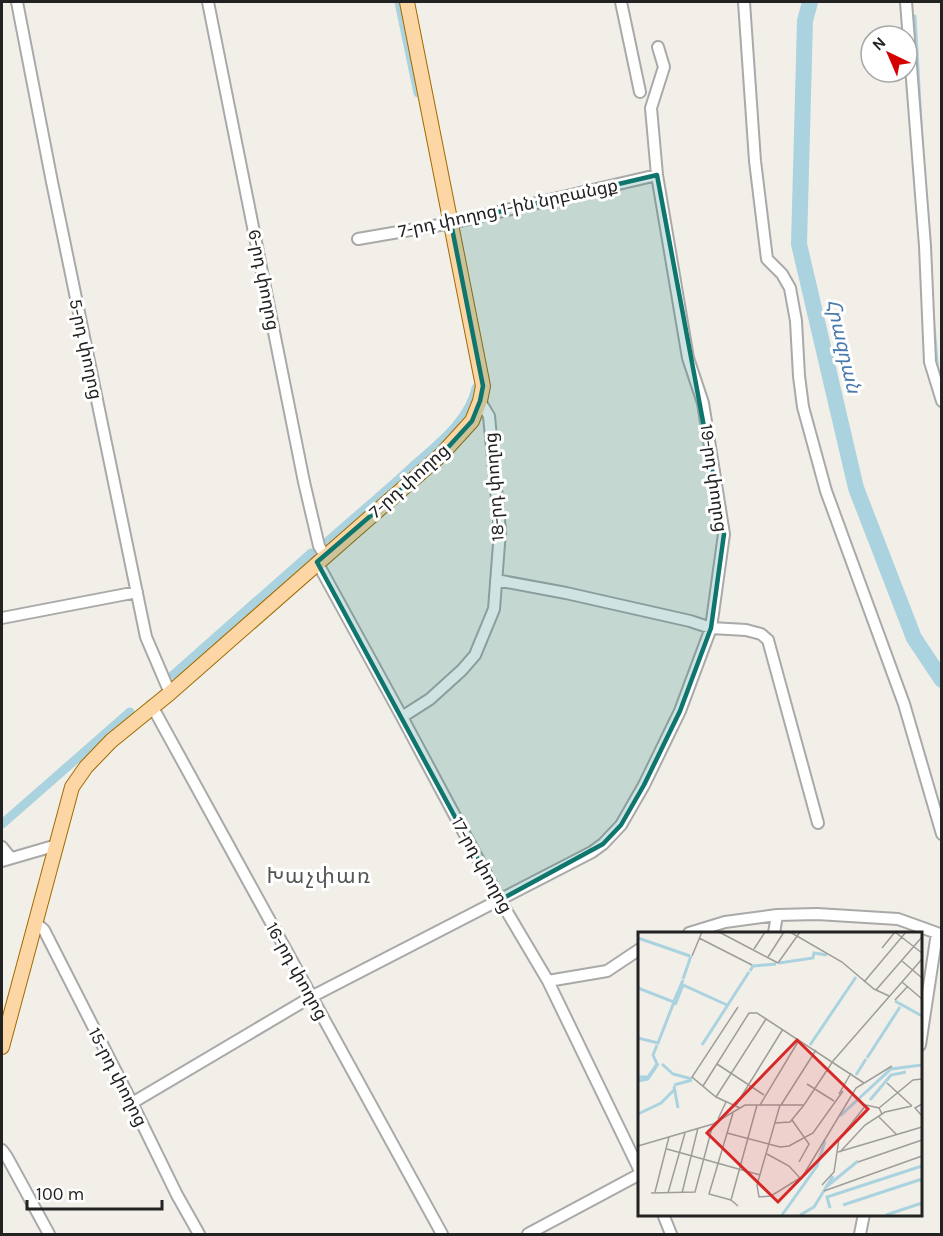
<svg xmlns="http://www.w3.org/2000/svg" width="943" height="1236" font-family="Karla,'Noto Sans Armenian',sans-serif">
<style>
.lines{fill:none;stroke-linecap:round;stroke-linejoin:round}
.stream{stroke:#aad3df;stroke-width:3}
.canal{stroke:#aad3df;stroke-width:9}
.river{stroke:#aad3df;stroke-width:16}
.minor-casing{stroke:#a9a9a9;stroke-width:14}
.major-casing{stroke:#a06b00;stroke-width:16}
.minor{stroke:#fff;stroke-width:10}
.major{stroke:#fcd6a4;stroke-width:14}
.marked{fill:#0f766e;fill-opacity:0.2;stroke:#0f766e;stroke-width:4.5;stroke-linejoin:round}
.labels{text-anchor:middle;stroke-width:6;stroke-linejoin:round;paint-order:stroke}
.street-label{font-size:18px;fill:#222;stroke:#fff}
.water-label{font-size:20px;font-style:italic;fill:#4a7aab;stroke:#fff}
.quarter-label{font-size:21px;letter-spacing:1.5px;fill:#555;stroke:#fff}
.inset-river{fill:none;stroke:#aad3df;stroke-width:3}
.inset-road{fill:none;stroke:#9f9d99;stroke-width:1.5}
.view{fill:#d62828;fill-opacity:0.15;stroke:#d62828;stroke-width:3}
.inset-edge{fill:none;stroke:#222;stroke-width:3}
</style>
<rect width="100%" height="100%" fill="#f2efe9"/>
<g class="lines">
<!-- stream -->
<path class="stream" d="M915 16 923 158
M934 326 938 373"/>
<!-- canal -->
<path class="canal" d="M399 2 418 93
M327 542C355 517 383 494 410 469 435 446 469 422 476 388
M173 675 311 553
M2 824 130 712"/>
<!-- river -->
<path class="river" d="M810 2 805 21 799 244 856 488 914 638 942 680"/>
<defs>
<path id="minor" d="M17 2 52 182 146 637 170 693
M208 2 304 482 319 546 325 556
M621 2 640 92
M744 2 755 161 767 259 782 274 790 288 796 321 799 376 803 407 826 491 904 704 942 834
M906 2 925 246 930 362 942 401
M358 239 451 223 657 175
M317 562 402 717 500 900 548 981 640 1171
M496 580 566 593 690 621 711 628 746 630 761 634 768 640 818 823
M2 618 137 592
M152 706 442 1234
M402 717 430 699 462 670 475 655 494 609 500 531 489 416 480 401
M2 847 10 857
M2 861 57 845
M35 922 44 930 132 1103 177 1195 199 1234
M689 933 725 922 777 915 817 914 898 919 937 933 920 1045
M774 933 777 915
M548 981 607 971 640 949
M132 1103 311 997 592 852 603 844 621 825 644 785 680 711 711 628 724 534 703 403 688 358 657 175 651 108 664 67 658 47
M2 1150 7 1157 49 1234
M663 1214 671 1234
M528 1234 640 1174
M860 1234 864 1214"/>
<path id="major" d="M2 1047 72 787 86 767 111 741 170 693 441 455 472 421 480 401 483 386 407 2"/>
</defs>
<!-- minor casing -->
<use href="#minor" class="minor-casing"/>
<!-- major casing -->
<use href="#major" class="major-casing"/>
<!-- minor -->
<use href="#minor" class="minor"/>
<!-- major -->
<use href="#major" class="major"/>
</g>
<!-- marked area -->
<path class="marked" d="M657 175 724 534 711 628 680 711 644 785 621 825 603 844 500 900 317 562 441 455 472 421 480 401 483 386 451 223Z"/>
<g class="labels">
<!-- street labels -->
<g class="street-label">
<text transform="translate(508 208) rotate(-12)" y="6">7-րդ փողոց 1-ին նրբանցք</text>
<text transform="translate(264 280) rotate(79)" y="6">6-րդ փողոց</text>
<text transform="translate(86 349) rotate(78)" y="6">5-րդ փողոց</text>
<text transform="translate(714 478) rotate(82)" y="6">19-րդ փողոց</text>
<text transform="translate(409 481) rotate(-42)" y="6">7-րդ փողոց</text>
<text transform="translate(494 487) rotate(-94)" y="6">18-րդ փողոց</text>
<text transform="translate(482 865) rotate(61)" y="6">17-րդ փողոց</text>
<text transform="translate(297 971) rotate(61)" y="6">16-րդ փողոց</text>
<text transform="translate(118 1077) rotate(63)" y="6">15-րդ փողոց</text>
</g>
<!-- water labels -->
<g class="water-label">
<text transform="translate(844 346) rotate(77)" y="7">Հրազդան</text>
</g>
<!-- quarter labels -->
<g class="quarter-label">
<text x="319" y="883">Խաչփառ</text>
</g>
</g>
<!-- overview -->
<g transform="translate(638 932)">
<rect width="284" height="284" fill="#f2efe9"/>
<path class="inset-river" d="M0 6 52 24M141 31 175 26 176 21 189 23M112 39 115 34 138 32M45 47 53 24M0 56 36 70 20 111 0 106M36 69 45 48M257 69 284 84M37 73 45 53 89 73M64 113 111 40M172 113 218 45M229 126 262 75M24 132 35 142 54 147M218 143 228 127M0 145H10L19 132 15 123 19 113M0 149 10 147 20 132M36 153 54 148M36 154 40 176M232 168 253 143 268 140M0 182 23 171 37 157M202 184 253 137 284 133M188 255 220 229M205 273 284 247M192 276 189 265 284 234M144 283 179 234 187 209M162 283 176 275 195 244M248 283 284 271"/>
<path class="inset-road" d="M81 0 140 31 162 0M152 0 204 30 236 57 251 64M257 0 284 21M61 6 114 33M244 16 257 0M116 17 127 0M54 24 64 0M130 25 146 0M264 29 284 46M226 50 268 0M264 50 284 67M238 58 284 5M257 68 270 54M100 75 54 145 78 165 102 176M79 132 126 163M249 151 274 174M169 152 196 169M65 154 111 81H119L226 151M201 162 213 141M78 165 128 87M284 172 277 176 284 184M98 173 145 97M122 173 161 108M143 173 178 118M241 176 275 148 284 147M241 185 259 203M80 187 88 170M154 188 171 212 161 230M137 191 152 190 166 173M89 201 142 215 151 214 175 201 205 159M0 214 75 192 107 173H166L195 129 284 27M29 217 122 243M200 220 284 195M202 220 227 193 247 180 274 174M129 222 151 234 162 246 133 264 121 265 119 253 142 173M220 230 284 208M163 247 218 156 254 134M184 253 196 240 201 207 228 173 241 176 244 182M186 259 284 224M17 260 31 205M13 261 57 260 75 192M30 261 47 201M44 261 60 196M93 268 71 262 95 181M100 274 93 268 119 173"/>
<path class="view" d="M159 108 230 177 140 270 69 201Z"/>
<rect width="284" height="284" class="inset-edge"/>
</g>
<!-- border -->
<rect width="943" height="1236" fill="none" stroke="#222222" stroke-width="6"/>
<!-- north arrow -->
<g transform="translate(889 54) rotate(316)"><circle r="28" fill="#ffffff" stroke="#a7a7a7" stroke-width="1.5"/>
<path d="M0-4.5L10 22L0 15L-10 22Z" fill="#d40000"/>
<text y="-9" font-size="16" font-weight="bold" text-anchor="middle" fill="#222222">N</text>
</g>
<!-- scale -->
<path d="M27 1200v9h135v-9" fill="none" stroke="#222222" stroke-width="3"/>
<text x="36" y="1200" font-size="18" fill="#222222" stroke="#ffffff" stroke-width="4.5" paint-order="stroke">100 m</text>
</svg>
